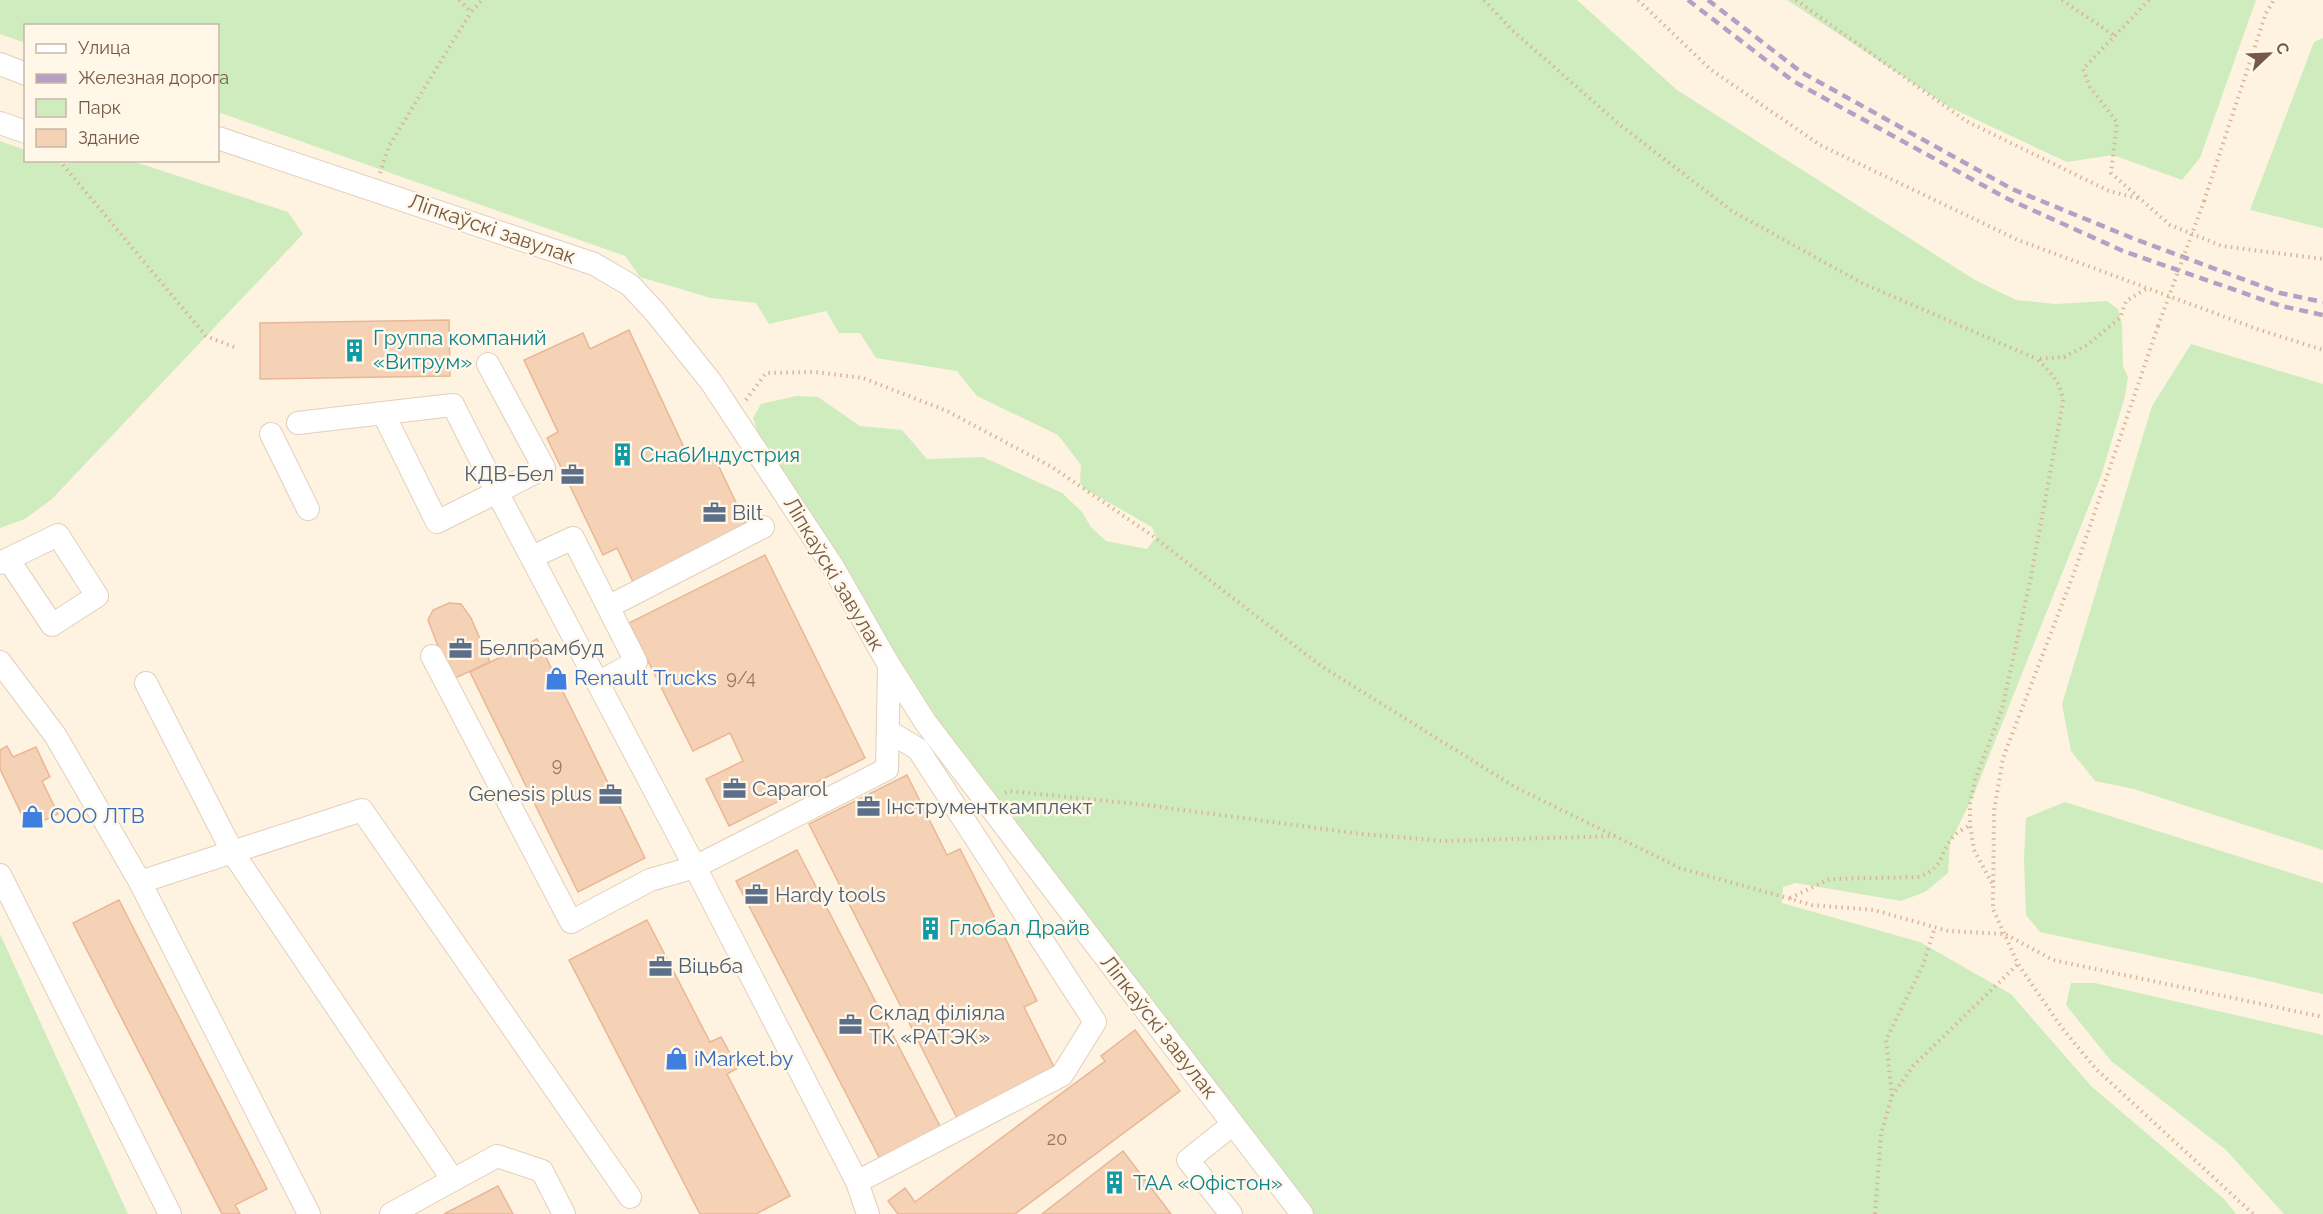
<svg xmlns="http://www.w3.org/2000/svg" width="2323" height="1214" font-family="Raleway,sans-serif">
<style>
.green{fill:#cfecbe}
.building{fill:#f5d1b6;stroke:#e9b795;stroke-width:1.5}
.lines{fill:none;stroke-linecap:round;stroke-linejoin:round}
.minor-casing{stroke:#e2cfbc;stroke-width:24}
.path{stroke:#dab499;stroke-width:4;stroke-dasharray:1.5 4.5;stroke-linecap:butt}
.minor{stroke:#fff;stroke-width:22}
.rail{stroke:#b69fc7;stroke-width:4.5;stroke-dasharray:9 6;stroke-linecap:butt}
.path-bridge{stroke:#dab499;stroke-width:4;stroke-dasharray:1.5 4.5;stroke-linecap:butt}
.labels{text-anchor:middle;stroke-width:5;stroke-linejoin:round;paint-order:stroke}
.number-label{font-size:18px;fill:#967662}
.street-label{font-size:21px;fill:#765846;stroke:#fff7e8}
.culture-label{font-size:21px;fill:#0d838f;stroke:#fff7e8;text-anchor:start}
.service-label{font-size:21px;fill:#4e5e75;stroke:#fff7e8;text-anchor:start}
.shop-label{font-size:21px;fill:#366cbe;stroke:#fff7e8;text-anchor:start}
</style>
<rect width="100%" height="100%" fill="#fef3e0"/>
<!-- green -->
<path class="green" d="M0 0H1577L1677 90 1975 280 2016 300 2056 304 2107 301 2118 309 2122 324 2123 366 2128 377 2125 396 2102 473 1974 794 1950 843 1948 873 1925 892 1901 901 1796 883 1783 887 1782 903 1920 942 2011 994 2091 1086 2224 1199 2236 1214H1308L908 686 757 430 753 418 761 404 796 396 818 397 860 426 902 430 927 459 983 457 1062 493 1082 512 1091 527 1106 541 1147 549 1156 537 1152 527 1083 488 1080 482 1081 465 1058 435 977 396 957 371 876 358 860 333H839L826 311 769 324 756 303 711 298 640 277 625 256 218 112V26H26L25 43 0 34Z
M1787 0H2256L2200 158 2182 180 2113 155 2067 162 1949 107Z
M2323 38V228L2250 210 2314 42Z
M0 141 25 150 26 160 54 161 63 164 76 161H132L288 212 303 234 52 499 25 519 0 528Z
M2191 344 2323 384V850L2134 789 2095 781 2071 751 2062 704 2152 406Z
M2065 802 2323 883V994L2255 978 2040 932 2026 915 2024 858 2026 818Z
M0 934 128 1214H0Z
M2071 983H2095L2323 1035V1214H2284L2226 1150 2111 1061 2066 1005Z"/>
<!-- building -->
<path class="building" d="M449 320 450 376 260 379V323Z
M629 330 690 460 711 450 750 532 635 586 617 548 603 555 547 438 558 432 524 360 583 333 590 349Z
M765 555 865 758 729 826 706 779 743 761 730 733 693 751 629 623Z
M449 603 461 604 471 618 490 662 451 680 428 620 433 610Z
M537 639 645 858 578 892 470 672Z
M7 746 13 757 36 747 50 777 42 781 58 814 28 828 0 769V750Z
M907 775 947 855 960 849 1037 1001 1024 1007 1057 1073 959 1122 809 824Z
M797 850 941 1128 880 1159 736 881Z
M119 900 267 1189 235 1205 240 1214H222L73 923Z
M647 920 710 1042 721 1037 738 1068 727 1074 790 1196 756 1214H700L569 960Z
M1135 1030 1180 1091 1015 1214H898L888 1201 905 1188 915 1202 1105 1061 1101 1056Z
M1123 1151 1171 1214H1042Z
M498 1186 513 1214H444Z"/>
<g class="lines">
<defs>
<path id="minor" d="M0 64 26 74
M0 123 26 132
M218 138 594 264 630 285 655 312 711 382 833 567 889 665 926 723 1302 1214
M383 413 453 405 497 492 544 468 488 364
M298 423 383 413 437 522 497 492 695 867 857 1182 868 1214
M271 434 308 509
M532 557 573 538 636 662 598 683
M0 563 58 535 97 596 52 625 8 559
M608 607 763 527
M432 656 571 922 650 880 695 867 887 769 889 665
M0 662 55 735 140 882 309 1214
M146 683 233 853 453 1180
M0 875 170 1214
M140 882 362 810 630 1197
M857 1182 1062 1075 1095 1022 918 749 888 731
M391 1214 497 1156 542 1171 564 1214
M1231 1214 1188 1160 1233 1124"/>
</defs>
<!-- minor casing -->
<use href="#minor" class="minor-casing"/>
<!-- path -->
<path class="path" d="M459 0 471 12 482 0
M1484 0 1512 30 1620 125 1732 211 1862 283 2037 359
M1638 0 1710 69 1820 145 2018 240 2260 330 2323 350
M1796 0 1966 121 2109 191 2141 199
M2062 0 2115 36
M2149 0 2083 69 2090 87 2117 122 2111 173 2170 225 2222 246 2323 259
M59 160 206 336 236 348
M380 173 389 146 471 12
M2204 201 2266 13 2274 0
M2158 326 2074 573 2003 758 1994 811 1993 909 2018 964 2062 1028 2096 1069 2253 1214
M746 400 766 373 815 372 863 378 947 411 1052 467 1150 534 1321 666 1515 787 1680 868 1812 905 1874 910 1948 931 2005 934 2053 960 2323 1017
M1005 793 1010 791 1146 805 1362 834 1444 841 1615 836
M1992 883 1974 850 1970 825V804L1975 780 2002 709 2031 577 2063 402C2061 382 2051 373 2037 359L2064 357 2087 345 2120 318 2126 301 2146 289
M1790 898 1830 879 1920 877C1947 864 1938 854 1953 837 1957 832 1965 828 1970 825
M1892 1096 1886 1040 1923 965 1935 927
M1875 1214 1881 1134 1892 1096 1913 1066 2018 964"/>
<!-- minor -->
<use href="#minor" class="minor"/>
<!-- rail -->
<path class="rail" d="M1688 0 1793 81 2008 199 2123 251 2281 306 2323 315
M1708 0 1801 72 2012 189 2132 238 2280 293 2323 302"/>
<!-- path-bridge -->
<path class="path-bridge" d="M2158 326 2204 201"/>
</g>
<!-- icons -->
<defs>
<symbol id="building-bare" viewBox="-9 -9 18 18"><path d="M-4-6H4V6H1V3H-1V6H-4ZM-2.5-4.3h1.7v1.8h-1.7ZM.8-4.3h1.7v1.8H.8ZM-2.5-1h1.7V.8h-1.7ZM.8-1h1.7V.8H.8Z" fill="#0f9aa8" stroke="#fff7e8" stroke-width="2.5" paint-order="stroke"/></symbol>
<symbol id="office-bare" viewBox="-9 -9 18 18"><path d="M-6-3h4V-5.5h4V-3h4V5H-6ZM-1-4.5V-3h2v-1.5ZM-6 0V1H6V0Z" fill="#5c6f8a" stroke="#fff7e8" stroke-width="2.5" paint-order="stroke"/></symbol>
<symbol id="shop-bare" viewBox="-9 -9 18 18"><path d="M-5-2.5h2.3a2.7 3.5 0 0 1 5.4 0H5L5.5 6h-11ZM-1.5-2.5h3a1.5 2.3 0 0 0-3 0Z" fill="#3f7fe0" stroke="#fff7e8" stroke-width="2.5" paint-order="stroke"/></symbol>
</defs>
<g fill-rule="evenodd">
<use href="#building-bare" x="338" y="334" width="33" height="33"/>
<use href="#building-bare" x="606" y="438" width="33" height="33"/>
<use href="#office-bare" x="556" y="458" width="33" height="33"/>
<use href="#office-bare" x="698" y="496" width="33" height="33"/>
<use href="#office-bare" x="444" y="632" width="33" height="33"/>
<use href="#shop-bare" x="540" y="662" width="33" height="33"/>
<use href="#office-bare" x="718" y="772" width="33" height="33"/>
<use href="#office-bare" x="594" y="778" width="33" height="33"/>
<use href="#office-bare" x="852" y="790" width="33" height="33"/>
<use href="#shop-bare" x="16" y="800" width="33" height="33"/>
<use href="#office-bare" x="740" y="878" width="33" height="33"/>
<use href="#building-bare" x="914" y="912" width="33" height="33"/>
<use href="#office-bare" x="644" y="950" width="33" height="33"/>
<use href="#office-bare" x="834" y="1008" width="33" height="33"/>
<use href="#shop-bare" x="660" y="1042" width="33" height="33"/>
<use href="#building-bare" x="1098" y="1166" width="33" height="33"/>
</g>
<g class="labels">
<!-- number labels -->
<g class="number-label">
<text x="741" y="684">9/4</text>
<text x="557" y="771">9</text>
<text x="1057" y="1145">20</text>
</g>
<!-- street labels -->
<g class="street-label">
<text transform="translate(492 229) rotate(19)" y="7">Ліпкаўскі завулак</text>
<text transform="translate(834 574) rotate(59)" y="7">Ліпкаўскі завулак</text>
<text transform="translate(1159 1027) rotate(52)" y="7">Ліпкаўскі завулак</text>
</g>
<!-- culture labels -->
<g class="culture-label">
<text x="373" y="345">Группа компаний<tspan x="373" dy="24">«Витрум»</tspan></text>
<text x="640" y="462">СнабИндустрия</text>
<text x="949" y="935">Глобал Драйв</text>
<text x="1133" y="1190">ТАА «Офістон»</text>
</g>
<!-- service labels -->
<g class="service-label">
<text x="554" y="481" text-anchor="end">КДВ-Бел</text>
<text x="732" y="520">Bilt</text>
<text x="479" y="655">Белпрамбуд</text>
<text x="752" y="796">Caparol</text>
<text x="592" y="801" text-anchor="end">Genesis plus</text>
<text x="886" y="814">Інструменткамплект</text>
<text x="775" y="902">Hardy tools</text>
<text x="678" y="973">Віцьба</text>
<text x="869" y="1020">Склад філіяла<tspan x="869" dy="24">ТК «РАТЭК»</tspan></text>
</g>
<!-- shop labels -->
<g class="shop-label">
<text x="574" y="685">Renault Trucks</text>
<text x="50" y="823">ООО ЛТВ</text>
<text x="694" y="1066">iMarket.by</text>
</g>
</g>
<!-- legend -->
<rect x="24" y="24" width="195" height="138" fill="#fff7e8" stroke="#c8b7a7" stroke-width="1.5"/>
<rect x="36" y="44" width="30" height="9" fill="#ffffff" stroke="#c8b7a7" stroke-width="1.5"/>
<text x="78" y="54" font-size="18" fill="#765846">Улица</text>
<rect x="36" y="74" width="30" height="9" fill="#b69fc7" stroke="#c8b7a7" stroke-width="1.5"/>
<text x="78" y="84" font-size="18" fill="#765846">Железная дорога</text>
<rect x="36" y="99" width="30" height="18" fill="#cfecbe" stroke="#c8b7a7" stroke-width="1.5"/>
<text x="78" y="114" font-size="18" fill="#765846">Парк</text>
<rect x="36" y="129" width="30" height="18" fill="#f5d1b6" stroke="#c8b7a7" stroke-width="1.5"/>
<text x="78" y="144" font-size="18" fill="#765846">Здание</text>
<!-- north arrow -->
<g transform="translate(2269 54) rotate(67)" stroke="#fff7e8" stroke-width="4.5" paint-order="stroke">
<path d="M0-4.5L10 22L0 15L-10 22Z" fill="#765846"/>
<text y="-9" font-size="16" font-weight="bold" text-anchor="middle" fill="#765846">С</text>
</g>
</svg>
